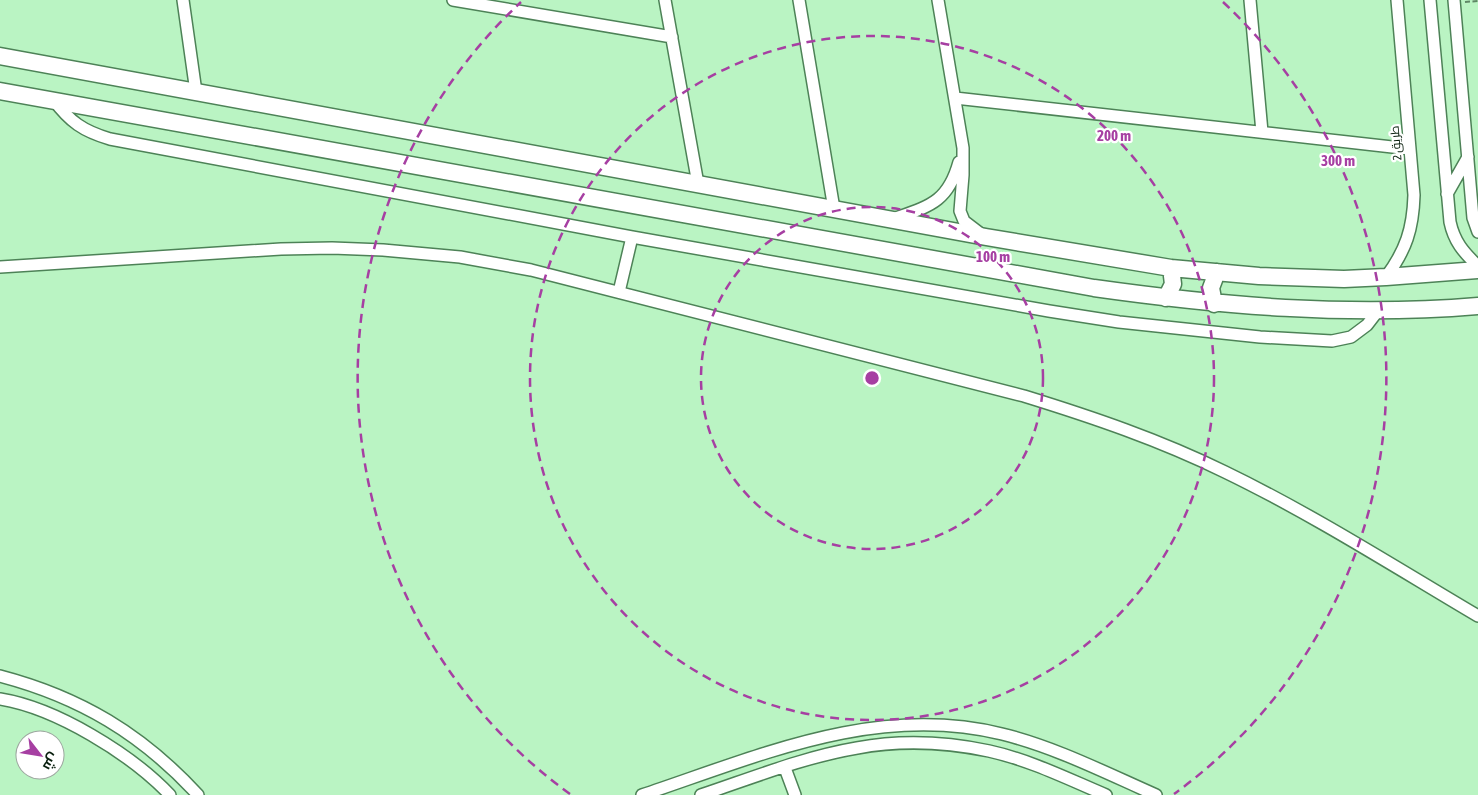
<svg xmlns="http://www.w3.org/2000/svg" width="1478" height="795" font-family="'Asap Condensed',Cairo,sans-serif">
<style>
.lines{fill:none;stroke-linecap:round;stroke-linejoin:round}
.street-casing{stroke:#4d8257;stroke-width:14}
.secondary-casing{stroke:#4d8257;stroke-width:19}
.path{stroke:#5e8665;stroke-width:2;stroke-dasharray:5 2.5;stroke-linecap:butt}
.street{stroke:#fff;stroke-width:11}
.secondary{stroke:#fff;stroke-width:16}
.ring{fill:none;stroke:#a63fa2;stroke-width:2.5;stroke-dasharray:9 6}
.labels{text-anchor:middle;stroke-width:4.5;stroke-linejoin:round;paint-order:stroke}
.street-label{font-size:12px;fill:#0a200f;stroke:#fff}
.centre{fill:#a63fa2;stroke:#fff;stroke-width:2.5}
.ring-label{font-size:15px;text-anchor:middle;font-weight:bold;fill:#a63fa2;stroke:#fff;stroke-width:4.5;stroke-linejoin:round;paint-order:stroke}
</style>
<rect width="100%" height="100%" fill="#baf4c3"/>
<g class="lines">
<defs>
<path id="street" d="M183 0 196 92
M453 0 672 37
M665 0 698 184
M799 0 834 209
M938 0 963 148V175L960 211 964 221 981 234
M1250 0 1262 132
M1430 0 1450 222C1454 241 1463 252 1478 266
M1454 0 1473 218 1478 232
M955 98 1410 149
M53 99C70 122 83 131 110 139L632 237 1049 311 1119 322 1260 337 1332 341 1351 337 1367 325 1377 312
M1447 194 1468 157
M893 219C930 206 948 202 959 162
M0 267 281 249 332 248 383 250 460 257 531 270 1024 396C1092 417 1160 440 1225 472 1312 514 1395 567 1478 616
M1386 277C1406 250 1413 229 1414 195L1397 0
M619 292 632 237
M0 676C80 697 142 734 198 795
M0 699C56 708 131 754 170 795
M785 768 795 795
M642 795C759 756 876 703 1002 734 1055 747 1106 773 1156 795
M701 795C752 778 804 757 857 748 900 740 946 742 989 751 1030 760 1068 779 1106 795"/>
<path id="secondary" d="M0 56 986 237 1171 268 1259 276 1344 279 1386 277 1478 270
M0 91 1094 288C1222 306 1348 317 1478 306
M1166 298 1173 284 1171 268
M1214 304 1211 288 1217 272"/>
</defs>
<!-- street casing -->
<use href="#street" class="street-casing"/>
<!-- secondary casing -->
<use href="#secondary" class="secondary-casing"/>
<!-- path -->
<path class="path" d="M1465 2 1478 1"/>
<!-- street -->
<use href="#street" class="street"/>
<!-- secondary -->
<use href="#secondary" class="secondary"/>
</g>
<!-- distance rings -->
<g class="ring">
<circle cx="872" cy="378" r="171"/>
<circle cx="872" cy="378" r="342"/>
<path d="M570 794A514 514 0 0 1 521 2M1223 2A514 514 0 0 1 1174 794"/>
</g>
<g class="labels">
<!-- street labels -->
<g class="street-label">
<text transform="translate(1396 143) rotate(-95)" y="4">طريق 2</text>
</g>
</g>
<circle cx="872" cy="378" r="8" class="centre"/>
<g class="ring-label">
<text x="1114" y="141">200 m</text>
<text x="1338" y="166">300 m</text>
<text x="993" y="262">100 m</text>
</g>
<!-- north arrow -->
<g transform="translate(40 755) rotate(121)"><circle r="24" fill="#ffffff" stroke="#9da69f"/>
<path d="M0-4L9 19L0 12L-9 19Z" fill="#a63fa2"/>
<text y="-8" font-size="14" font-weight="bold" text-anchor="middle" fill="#0a200f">ش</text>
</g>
</svg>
